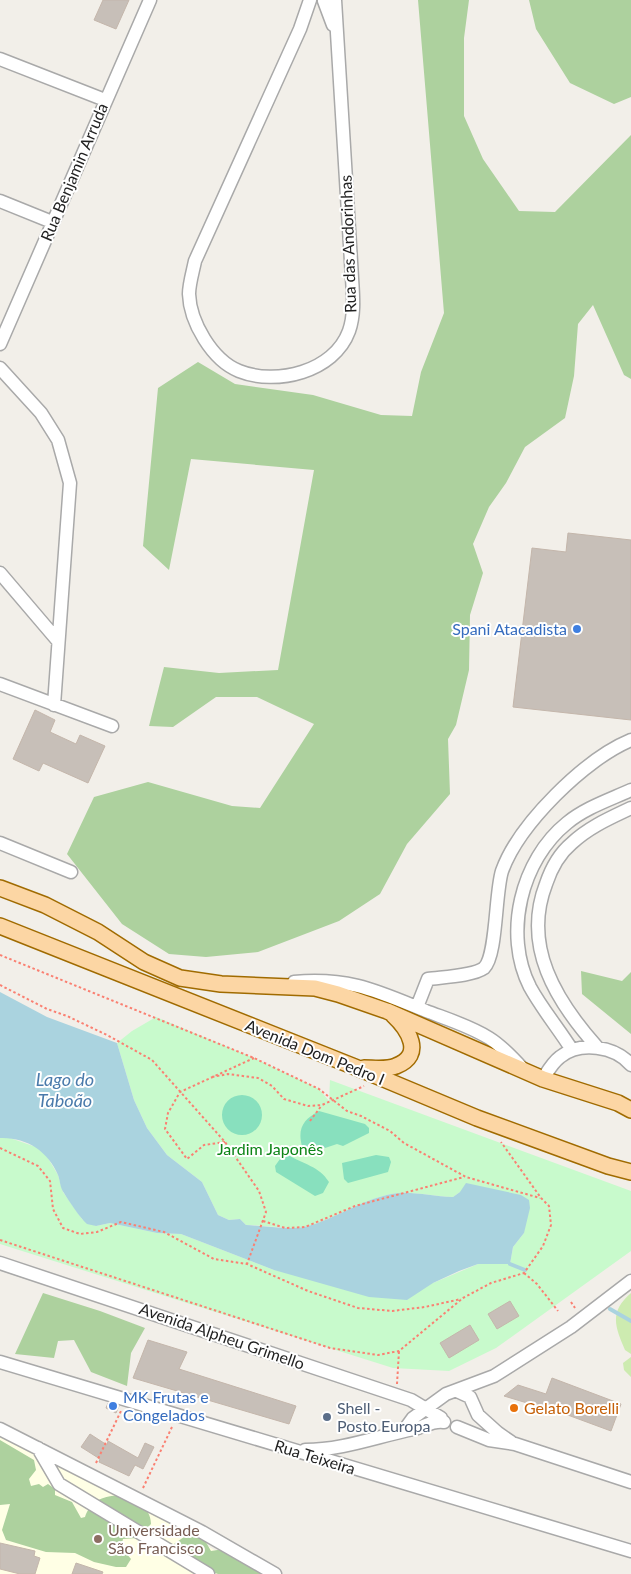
<svg xmlns="http://www.w3.org/2000/svg" width="631" height="1574" font-family="Lato,sans-serif">
<style>
.education{fill:#ffffe5}
.grass{fill:#cdebb0}
.forest{fill:#add19e}
.park{fill:#c8facc}
.pitch{fill:#88e0be}
.water{fill:#aad3df}
.lines{fill:none;stroke-linecap:round;stroke-linejoin:round}
.stream{stroke:#aad3df;stroke-width:4}
.building{fill:#c7bfb8;stroke:#c4b6ab}
.minor-casing{stroke:#a9a9a9;stroke-width:15}
.major-casing{stroke:#a06b00;stroke-width:18}
.path{stroke:#fa8072;stroke-width:2;stroke-dasharray:2.5 2.5;stroke-linecap:butt}
.minor{stroke:#fff;stroke-width:12}
.major{stroke:#fcd6a4;stroke-width:15}
.shop-dot{fill:#3f7fe0;stroke:#fff;stroke-width:2}
.food-dot{fill:#e8710a;stroke:#fff;stroke-width:2}
.service-dot{fill:#5c6f8a;stroke:#fff;stroke-width:2}
.education-dot{fill:#8d6e63;stroke:#fff;stroke-width:2}
.labels{text-anchor:middle;stroke-width:4;stroke-linejoin:round;paint-order:stroke}
.street-label{font-size:16px;fill:#222;stroke:#fff}
.shop-label{font-size:16px;fill:#366cbe;stroke:#fff;text-anchor:end}
.park-label{font-size:16px;fill:#0c8416;stroke:#fff}
.service-label{font-size:16px;fill:#4e5e75;stroke:#fff;text-anchor:start}
.food-label{font-size:16px;fill:#c56008;stroke:#fff;text-anchor:start}
.education-label{font-size:16px;fill:#785e54;stroke:#fff;text-anchor:start}
.water-label{font-size:18px;font-style:italic;fill:#4a7aab;stroke:#fff}
</style>
<rect width="100%" height="100%" fill="#f2efe9"/>
<!-- education -->
<path class="education" d="M0 1437 137 1505 256 1574H0Z"/>
<!-- grass -->
<path class="grass" d="M631 1293V1354L625 1350C615 1326 609 1312 631 1293Z
M631 1357V1377L624 1370 623 1363Z"/>
<!-- forest -->
<path class="forest" d="M418 0H469L464 38V116L483 159 519 211 555 212 631 135V379L624 375 593 305 578 324 574 376 565 418 525 447 506 483 489 507 473 544 483 573 470 615 469 670 456 725 448 739 450 794 407 844 380 894 339 921 258 952 206 957 169 954 122 924 67 854 94 797 148 782 232 806 260 808 314 724 257 697H216L173 727 149 726 164 667 219 673 278 670 314 470 191 459 169 570 143 546 158 388 198 362 235 384 313 395 381 415 412 416 421 372 444 313Z
M529 0H631V97L614 104 570 83 536 29Z
M581 971 622 981 631 972V1034L582 994Z
M43 1293 100 1311 145 1328 131 1353 127 1386 91 1372 74 1340 58 1341 54 1358 15 1354Z
M0 1440 34 1460 36 1470 29 1479 31 1486 39 1484 43 1487 48 1484 55 1489V1495L72 1502 81 1518 85 1517C96 1483 151 1493 151 1524L137 1538 123 1539 121 1547 131 1559 126 1567H116L94 1562 75 1553 46 1552 6 1540 2 1530 10 1504 0 1505Z
M191 1532 203 1537 211 1551 224 1549 262 1574H218L206 1570 194 1574 174 1544Z"/>
<!-- park -->
<path class="park" d="M156 1017 254 1058 319 1089 329 1101 330 1080 631 1191V1251L496 1348 449 1371 393 1368 0 1244V1138H10L39 1148 45 1153 58 1175 63 1192 82 1219 96 1226 110 1223 157 1233 181 1234 274 1270 433 1283 478 1264H510L513 1247 524 1233 460 1192 453 1197C435 1197 417 1192 399 1193 366 1196 335 1220 304 1227 288 1230 263 1225 246 1225L240 1219 229 1220 218 1215 202 1182 167 1155 147 1128 134 1100 117 1043 132 1031Z"/>
<!-- pitch -->
<path class="pitch" d="M222 1115a20 20 0 1 1 40 0a20 20 0 1 1-40 0Z
M319 1111 365 1124 369 1128V1133L343 1146 337 1144 310 1153 302 1146C297 1128 304 1119 319 1111Z
M288 1155C303 1164 319 1166 329 1182L323 1193 315 1196 276 1172 275 1166 280 1159Z
M376 1155 389 1157 391 1162 388 1172 348 1183 344 1179 342 1163Z"/>
<!-- water -->
<path class="water" d="M0 992 47 1017 117 1043 134 1100 147 1128 167 1155 202 1182 218 1215 229 1220 240 1219 246 1225C263 1226 289 1230 304 1227 335 1220 366 1196 399 1193 417 1192 435 1197 453 1197L460 1192 466 1183 521 1195 529 1200 530 1208 524 1233 513 1247 510 1264H478L459 1271 433 1283 407 1300 369 1297 274 1270 181 1234 157 1233 110 1223 96 1226 87 1224C80 1218 69 1201 64 1193 60 1188 60 1180 58 1175 48 1151 26 1137 0 1138Z"/>
<g class="lines">
<!-- stream -->
<path class="stream" d="M510 1264 525 1270
M610 1309 631 1321"/>
</g>
<!-- building -->
<path class="building" d="M103 0H129L116 29 94 20Z
M568 533 631 540V720L513 707 532 548 566 552Z
M35 710 55 720 50 732 76 744 80 735 105 746 88 783 43 763 39 771 13 759Z
M510 1301 519 1316 497 1329 488 1314Z
M470 1325 479 1340 449 1358 440 1343Z
M148 1340 187 1352 179 1369 296 1406 289 1424 133 1378Z
M552 1378 621 1404 611 1431 538 1404 537 1406 504 1396 518 1385 546 1394Z
M108 1403 119 1406 116 1413 106 1408Z
M90 1434 107 1445 108 1441 138 1458 145 1443 154 1447 143 1469 135 1465 129 1476 99 1462 100 1459 81 1447Z
M0 1543 35 1551 34 1556 40 1558 35 1574H20L0 1569Z
M76 1563 103 1572 102 1574H72Z"/>
<g class="lines">
<defs>
<path id="minor" d="M310 0 300 29 195 261C193 271 189 284 189 294 190 322 212 360 239 371 276 386 334 372 349 331 355 314 353 295 352 278L335 0
M324 1 333 25
M0 59 105 100
M0 201 52 222
M0 344 150 0
M0 368 41 413 58 440 70 483 54 705
M0 573 58 641
M0 684 112 726
M0 843 71 872
M294 982C349 977 377 991 426 1011 447 1019 470 1026 489 1038 502 1046 513 1058 523 1069
M417 1007 428 979C442 977 473 976 484 968 497 956 495 893 502 871 519 824 585 759 631 740
M597 1047C556 1001 522 946 546 884 551 869 560 853 572 843 589 827 610 818 631 808
M572 1050C559 1029 542 1009 530 987 503 934 521 860 567 823 585 808 609 800 631 790
M543 1079C548 1071 552 1063 560 1057 580 1041 615 1046 631 1065
M0 1263 411 1400 441 1418
M0 1362 631 1551
M457 1391 470 1397 478 1415 498 1433 511 1442
M457 1427 489 1440 515 1444 631 1482
M0 1429 202 1532 275 1574
M405 1429 413 1418 446 1394 494 1376 571 1327 631 1281
M38 1448 59 1484 208 1574
M305 1450C343 1450 378 1436 414 1429 424 1427 433 1420 444 1422"/>
<path id="major" d="M0 888 45 905 98 932 144 962 180 978 221 984 315 988 338 994 387 1011 543 1079 618 1103 631 1110
M0 926 355 1067 477 1118 608 1166 631 1172
M364 1068C374 1068 387 1070 396 1066 425 1055 408 1029 393 1015"/>
</defs>
<!-- minor casing -->
<use href="#minor" class="minor-casing"/>
<!-- major casing -->
<use href="#major" class="major-casing"/>
<!-- path -->
<path class="path" d="M0 955 254 1058 319 1089 347 1111 361 1116 390 1131 404 1143 466 1177 540 1198
M0 985 47 1009 67 1016 107 1035 152 1060 225 1142 259 1191 266 1212 247 1264
M212 1077 228 1074 258 1078 272 1086 284 1099 308 1106 322 1105 364 1086
M310 1121 322 1105
M225 1142 204 1145 187 1159 165 1129 168 1113 180 1092 254 1058
M0 1148 38 1166 50 1181 53 1209 63 1228 80 1234 97 1232 121 1222 164 1232 214 1259 247 1264 308 1291 358 1308 392 1311 425 1307 461 1299
M263 1221 285 1228 305 1227 355 1206 464 1177
M0 1240 330 1348 378 1355 399 1351 463 1298 491 1283 524 1273 543 1246 551 1225 549 1206 541 1198 501 1142
M524 1273 537 1284 558 1311
M571 1302 575 1308
M397 1384 399 1351
M96 1463 121 1411
M143 1488 172 1427"/>
<!-- minor -->
<use href="#minor" class="minor"/>
<!-- major -->
<use href="#major" class="major"/>
</g>
<!-- markers -->
<g class="shop-dot">
<circle cx="577" cy="629" r="5"/>
<circle cx="113" cy="1406" r="5"/>
</g>
<circle class="food-dot" cx="514" cy="1408" r="5"/>
<circle class="service-dot" cx="327" cy="1417" r="5"/>
<circle class="education-dot" cx="98" cy="1539" r="5"/>
<g class="labels">
<!-- street labels -->
<g class="street-label">
<text transform="translate(74 172) rotate(-67)" y="6">Rua Benjamin Arruda</text>
<text transform="translate(348 244) rotate(-92)" y="6">Rua das Andorinhas</text>
<text transform="translate(315 1052) rotate(22)" y="6">Avenida Dom Pedro I</text>
<text transform="translate(222 1336) rotate(19)" y="6">Avenida Alpheu Grimello</text>
<text transform="translate(315 1457) rotate(17)" y="6">Rua Teixeira</text>
</g>
<!-- shop labels -->
<g class="shop-label">
<text x="567" y="635">Spani Atacadista</text>
<text x="123" y="1403" text-anchor="start">MK Frutas e<tspan x="123" dy="18">Congelados</tspan></text>
</g>
<!-- park labels -->
<g class="park-label">
<text x="270" y="1155">Jardim Japonês</text>
</g>
<!-- service labels -->
<g class="service-label">
<text x="337" y="1414">Shell -<tspan x="337" dy="18">Posto Europa</tspan></text>
</g>
<!-- food labels -->
<g class="food-label">
<text x="524" y="1414">Gelato Borelli</text>
</g>
<!-- education labels -->
<g class="education-label">
<text x="108" y="1536">Universidade<tspan x="108" dy="18">São Francisco</tspan></text>
</g>
<!-- water labels -->
<g class="water-label">
<text x="65" y="1086">Lago do<tspan x="65" dy="21">Taboão</tspan></text>
</g>
</g>
</svg>
